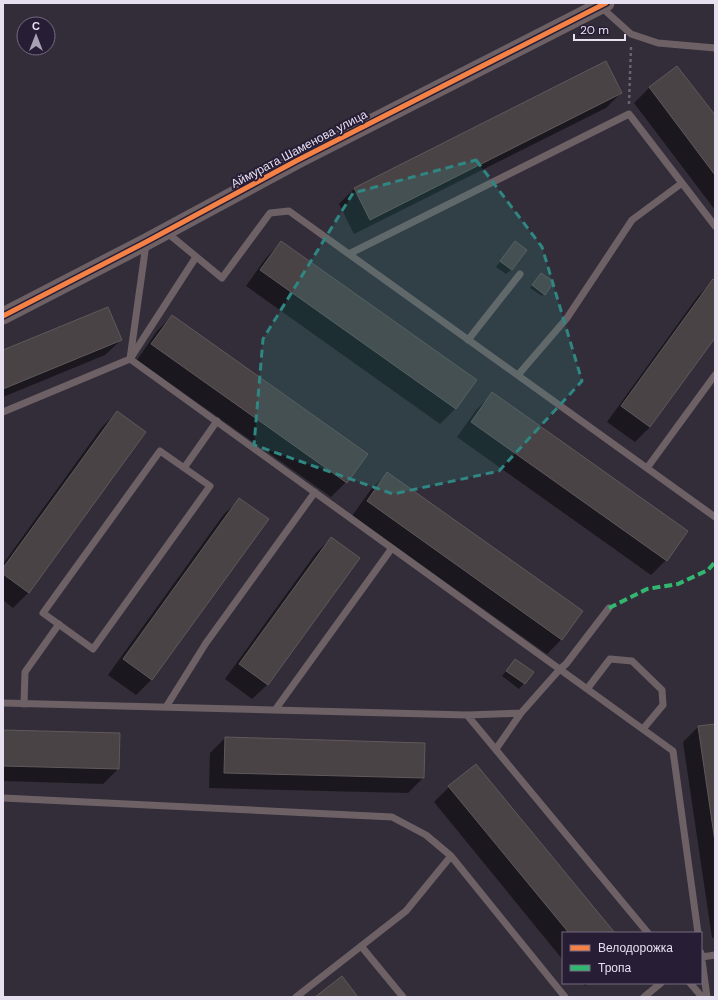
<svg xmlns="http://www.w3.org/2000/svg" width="718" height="1000" font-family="'DM Sans',sans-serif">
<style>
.shadow{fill:#0007}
.building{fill:#4a4345;stroke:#60585a}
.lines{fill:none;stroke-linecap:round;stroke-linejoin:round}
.path{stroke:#6c6369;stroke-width:2.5;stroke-dasharray:3 3;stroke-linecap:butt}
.service{stroke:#6d6165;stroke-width:7}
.tertiary{stroke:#6d6165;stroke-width:17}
.quiet{stroke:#33b770;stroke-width:4;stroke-dasharray:8 4;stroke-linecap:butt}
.cycleway-casing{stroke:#271d35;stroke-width:8}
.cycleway{stroke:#f48246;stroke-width:5}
.marked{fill:#2f8682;fill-opacity:0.2;stroke:#2f8682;stroke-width:3;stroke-dasharray:8 5;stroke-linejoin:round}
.labels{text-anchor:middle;stroke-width:4;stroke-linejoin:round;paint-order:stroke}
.street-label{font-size:12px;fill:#e7e0f1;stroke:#271d35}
</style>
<rect width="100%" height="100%" fill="#322d39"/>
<!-- shadow -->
<path class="shadow" d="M606 62 621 93 606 108 354 234 339 204 354 189Z
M677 67 715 117V210L634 103 649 88Z
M281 242 475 380 455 409 440 424 246 286 266 258Z
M500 262 511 270 506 274 496 267Z
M539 276 544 294 542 296 530 288Z
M713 281 715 282V337L650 427 635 442 607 422 698 296Z
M172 316 366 454 346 482 331 497 137 360 157 331Z
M121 340 105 355 3 397V352Z
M492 394 666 560 651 575 457 437 477 409Z
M117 412 144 432 28 593 13 608 3 600V564L102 427Z
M388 473 562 639 547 654 352 516 372 488Z
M240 499 267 519 151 680 136 695 108 675 224 514Z
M331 538 268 684 252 699 225 679 316 553Z
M515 660 524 683 519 689 502 676Z
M715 725V937L712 938 683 742 698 727Z
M3 731 118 769 103 784 3 781Z
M225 738 424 744 423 778 408 793 209 788 210 753Z
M449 787 614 933H563V960L434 802Z
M582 983H589L585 986Z"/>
<!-- building -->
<path class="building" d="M606 61 622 93 370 220 354 188Z
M677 66 715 115V175L649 87Z
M281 241 477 380 456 409 260 270Z
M515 241 527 250 512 270 500 261Z
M541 273 554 282 545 295 532 285Z
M713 279 715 281V338L650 427 621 406Z
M108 307 122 340 3 389V350Z
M172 315 368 454 347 483 151 344Z
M492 392 688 531 667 561 471 422Z
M117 411 146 432 29 593 3 574V568Z
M387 472 583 611 562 640 367 501Z
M239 498 269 519 152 680 123 659Z
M331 537 360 558 268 685 239 664Z
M515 659 534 672 525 684 506 671Z
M715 724V842L698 726Z
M3 730 120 733 119 769 3 766Z
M225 737 425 743 424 778 224 773Z
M476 764 615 933H569L448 786Z
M342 976 358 997H315Z"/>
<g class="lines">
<!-- path -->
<path class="path" d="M629 104 631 47"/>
<!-- service -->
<path class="service" d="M600 6 631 34 658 43 715 48
M165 231 222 278 270 213 289 211 715 517
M146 244 130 359 673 751 698 933
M349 254 629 114 715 226
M468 340 520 274
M518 375 567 318 632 220 682 183
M3 412 130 359 196 257
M160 451 210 486 93 649 43 613Z
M184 468 217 421
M647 468 715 375
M587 689 610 659 632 661 662 690 663 705 643 729
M3 703 467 715 521 713 560 669 566 664 609 608
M24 704 25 672 59 624
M166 707 206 643 315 492
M275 710 392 548
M467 715 648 933
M496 749 521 713
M3 798 392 817 426 835 451 856 565 997
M361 946 403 997
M701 953 707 997
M702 957 715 955
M690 983 702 997
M296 997 406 911 451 856
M644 997 661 983"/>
<!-- tertiary -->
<path class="tertiary" d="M3 316 146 242 296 161 606 3"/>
<!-- quiet -->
<path class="quiet" d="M609 608 647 589 678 584 708 570 715 562"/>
<defs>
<path id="cycleway" d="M3 316 146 242 296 161 606 3"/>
</defs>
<!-- cycleway casing -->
<use href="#cycleway" class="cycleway-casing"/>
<!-- cycleway -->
<use href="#cycleway" class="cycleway"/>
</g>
<!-- marked area -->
<path class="marked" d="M476 160 542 247 582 381 499 471 393 494 254 445 263 339 353 193Z"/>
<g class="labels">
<!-- street labels -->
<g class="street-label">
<text transform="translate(299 149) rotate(-28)" y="4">Аймурата Шаменова улица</text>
</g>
</g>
<!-- border -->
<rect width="718" height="1000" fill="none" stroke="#e7e0f1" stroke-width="8"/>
<!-- legend -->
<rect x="562" y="932" width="140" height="52" fill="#271d35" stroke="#746b80"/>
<rect x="570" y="945" width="20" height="6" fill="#f48246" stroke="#746b80"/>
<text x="598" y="952" font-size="12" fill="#e7e0f1">Велодорожка</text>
<rect x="570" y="965" width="20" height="6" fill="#33b770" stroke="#746b80"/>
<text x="598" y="972" font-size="12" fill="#e7e0f1">Тропа</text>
<!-- north arrow -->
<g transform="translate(36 36)"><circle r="19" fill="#271d35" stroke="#746b80"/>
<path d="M0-3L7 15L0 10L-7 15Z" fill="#a8a1b1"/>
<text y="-6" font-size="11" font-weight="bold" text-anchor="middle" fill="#e7e0f1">С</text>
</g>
<!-- scale -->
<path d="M574 34v6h51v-6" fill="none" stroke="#e7e0f1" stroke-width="2"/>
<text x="580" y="34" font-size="12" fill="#e7e0f1" stroke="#271d35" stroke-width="3" paint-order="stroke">20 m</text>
</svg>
